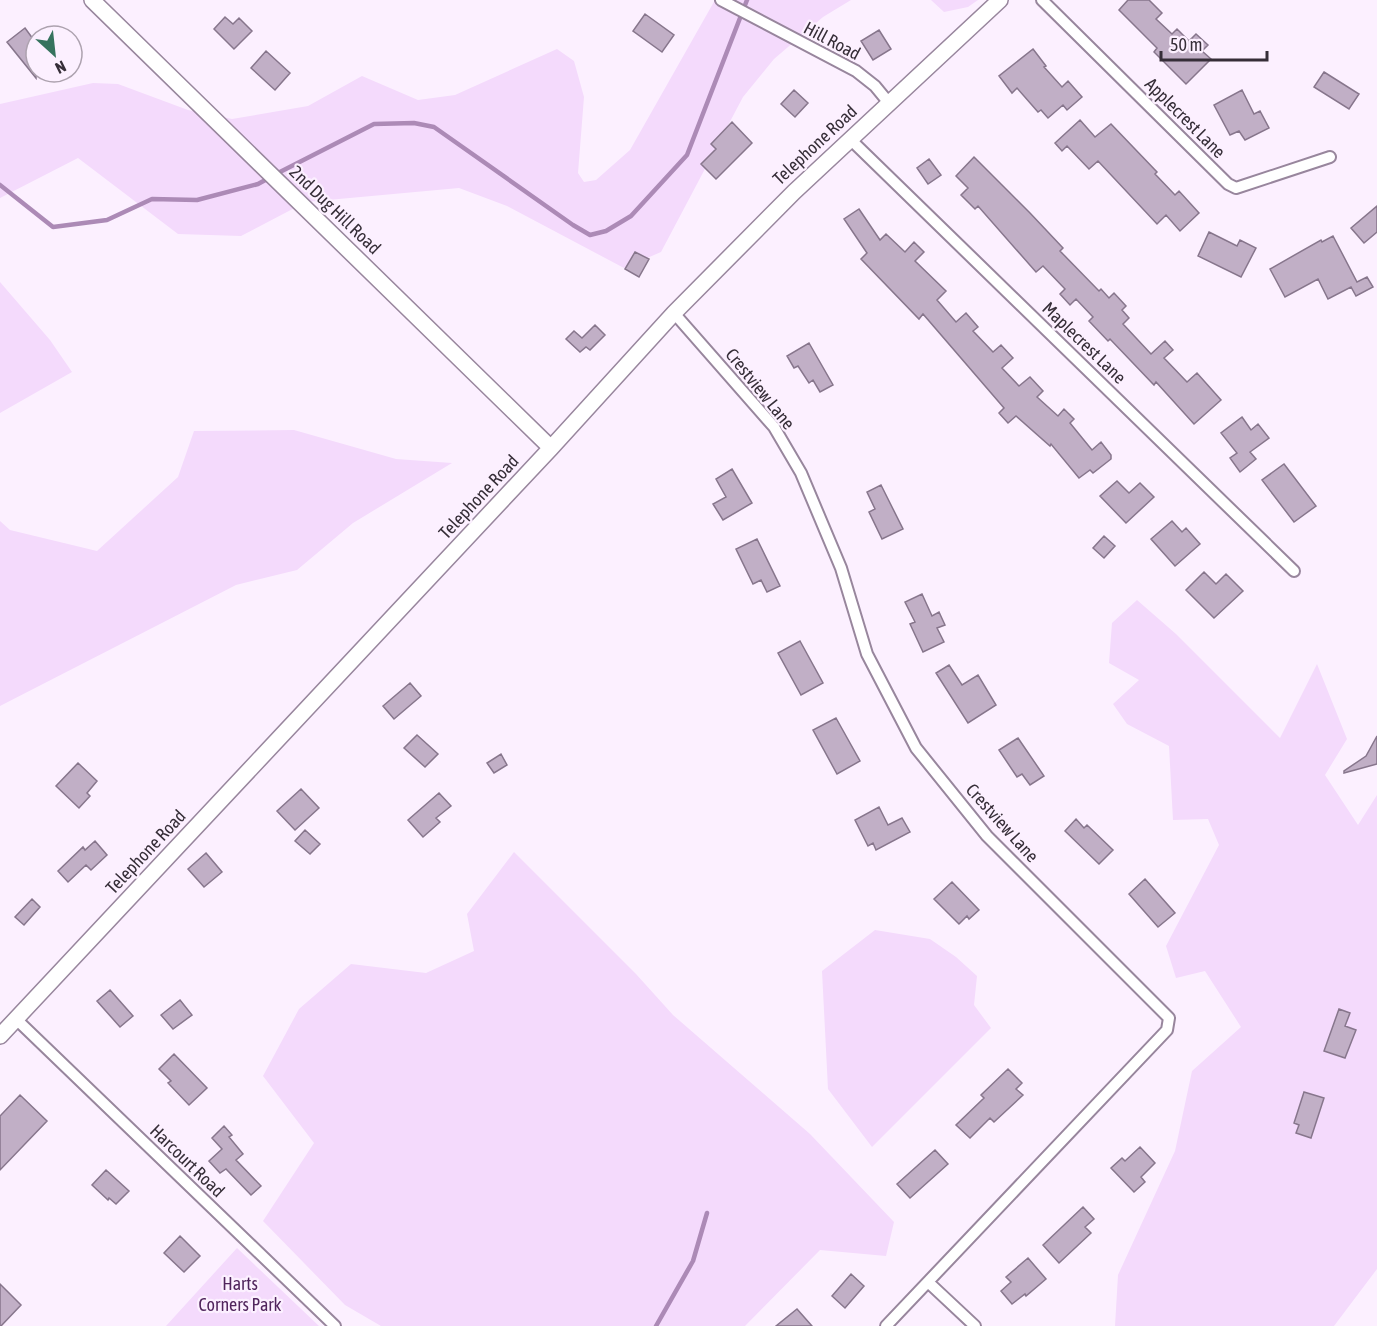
<svg xmlns="http://www.w3.org/2000/svg" width="1377" height="1326" font-family="'Asap Condensed',sans-serif">
<style>
.green{fill:#f4dafc}
.lines{fill:none;stroke-linecap:round;stroke-linejoin:round}
.stream{stroke:#ac8ab6;stroke-width:4.5}
.building{fill:#c1afc6;stroke:#87768c;stroke-width:1.5}
.street-casing{stroke:#98869d;stroke-width:14}
.secondary-casing{stroke:#98869d;stroke-width:18}
.street{stroke:#fff;stroke-width:10}
.secondary{stroke:#fff;stroke-width:15}
.labels{text-anchor:middle;stroke-width:4.5;stroke-linejoin:round;paint-order:stroke}
.street-label{font-size:18px;fill:#362e38;stroke:#fcf0ff}
.park-label{font-size:18px;fill:#51255d;stroke:#fcf0ff}
</style>
<rect width="100%" height="100%" fill="#fcf0ff"/>
<!-- green -->
<path class="green" d="M715 0H851L823 17 774 59 743 97 661 252 624 268 507 206 459 188 306 202 241 236 178 234 78 158 0 198V104L93 83 118 84 188 110 232 119 308 106 362 76 418 100 455 95 557 49 574 61 584 97 578 173 584 182 596 180 630 150Z
M931 0H978L968 7 944 12Z
M0 282 50 340 72 372 0 413Z
M294 430 396 459 452 463 353 523 297 570 236 585 0 706V521L10 530 97 551 178 477 194 431Z
M1137 600 1176 634 1280 738 1317 664 1347 739 1325 775 1358 825 1377 795V1269L1334 1326H1115L1118 1275 1175 1151 1192 1071 1241 1027 1205 971 1176 978 1166 946 1219 845 1208 819 1173 820 1169 746 1127 724 1113 704 1139 680 1109 663 1112 623Z
M514 852 636 974 673 1015 810 1134 894 1222 886 1256 820 1250 745 1326H381L345 1305 263 1221 314 1143 263 1076 299 1009 351 964 426 973 474 951 467 914Z
M875 930 930 939 956 957 977 976 974 1005 991 1028 872 1147 828 1089 822 971Z
M237 1248 319 1326H166Z"/>
<g class="lines">
<!-- stream -->
<path class="stream" d="M276 174 374 124 414 123 434 127 573 225 590 235 606 231 631 216 687 155 747 0
M0 185 53 227 107 220 152 199 197 200 258 184 269 178
M656 1326 693 1261 707 1213"/>
</g>
<!-- building -->
<path class="building" d="M1128 0H1149L1162 13 1156 19 1172 34 1177 29 1189 41 1196 34 1208 45 1202 51 1211 59 1186 84 1154 52 1157 48 1119 10Z
M645 14 674 35 662 52 633 31Z
M225 17 233 24 239 18 252 31 234 49 214 29Z
M25 28 36 43V78L7 42Z
M879 30 891 49 873 60 861 41Z
M1033 49 1046 66 1044 67 1062 87 1068 81 1082 97 1067 110 1063 105 1048 118 1041 110 1038 112 1017 88 1012 93 999 76Z
M266 51 290 73 275 90 251 68Z
M1324 72 1359 94 1349 109 1314 87Z
M794 90 808 103 795 117 781 104Z
M1242 90 1254 114 1260 111 1269 128 1245 140 1239 131 1230 135 1214 105Z
M1080 120 1095 137 1111 124 1157 172 1155 174 1175 195 1179 191 1199 213 1180 231 1166 215 1157 224 1098 161 1089 169 1067 146 1062 151 1055 143Z
M732 122 752 143 716 179 701 164 716 149 711 144Z
M974 157 1030 213 1063 248 1060 251 1099 291 1101 289 1109 298 1114 293 1126 306 1122 310 1129 318 1123 324 1151 354 1165 341 1173 350 1164 358 1187 382 1197 373 1221 400 1194 424 1156 382 1154 385 1110 339 1108 341 1089 321 1093 317 1076 299 1070 305 1060 294 1065 289 1043 266 1036 272 978 206 975 209 961 195 968 188 956 176Z
M929 159 941 175 928 184 917 168Z
M1377 206V232L1364 243 1351 228Z
M859 209 880 240 886 234 905 252 914 242 924 252 915 261 946 291 937 300 956 322 966 313 978 327 973 331 993 352 1001 345 1013 358 1002 368 1019 386 1030 377 1043 391 1037 397 1058 416 1064 409 1074 419 1070 423 1092 450 1101 442 1111 455V459L1093 473 1090 470 1079 478 1051 444 1050 446 1016 416 1008 423 999 413 1004 408 923 314 919 319 861 259 867 253 844 219Z
M1209 232 1237 246 1240 240 1256 248 1241 277 1198 256Z
M1333 236 1357 282 1367 277 1373 287 1356 296 1351 287 1328 299 1318 279 1285 297 1270 269 1321 240 1322 242Z
M635 252 649 259 639 277 625 269Z
M595 325 605 335 590 350 586 347 580 352 566 339 574 331 582 338Z
M809 343 833 385 820 392 813 380 809 383 798 366 794 368 787 356Z
M1242 417 1251 430 1258 424 1269 438 1250 452 1256 459 1240 472 1230 458 1237 453 1221 433Z
M1284 464 1316 506 1294 522 1262 480Z
M732 469 752 503 723 520 713 504 726 497 716 479Z
M1117 481 1129 493 1140 483 1154 497 1126 523 1100 496Z
M881 485 903 529 882 539 869 512 875 509 867 492Z
M1172 521 1182 532 1186 528 1200 544 1175 566 1151 539Z
M1104 536 1115 546 1104 558 1093 548Z
M757 539 780 586 767 592 761 580 753 584 736 549Z
M1204 572 1216 584 1226 574 1243 591 1214 618 1186 590Z
M922 594 932 616 939 612 945 625 937 628 944 642 923 652 910 624 915 622 905 602Z
M800 641 823 683 801 695 778 653Z
M949 665 962 685 978 675 996 705 968 723 936 673Z
M410 683 421 696 394 719 383 706Z
M836 718 860 761 837 774 813 730Z
M417 735 438 754 425 767 404 748Z
M1377 736V764L1344 773V771L1366 756Z
M1018 738 1044 776 1030 785 1022 774 1017 777 999 750Z
M501 754 507 765 494 773 487 763Z
M78 763 97 781 87 793 90 796 79 808 56 786Z
M301 789 319 808 295 830 277 811Z
M439 793 451 806 436 818 440 822 423 837 408 820Z
M879 807 888 825 902 818 910 832 876 850 873 843 868 846 855 820Z
M1076 819 1084 828 1087 825 1113 850 1099 864 1065 831Z
M305 830 320 844 310 854 295 841Z
M95 841 107 855 91 870 86 865 68 882 58 871 83 847 85 850Z
M206 853 222 872 204 887 188 869Z
M1145 879 1175 913 1158 927 1129 894Z
M952 882 979 910 969 919 967 916 959 924 934 899Z
M32 899 40 907 24 925 15 917Z
M110 990 133 1016 120 1027 97 1001Z
M180 1000 192 1015 173 1029 161 1015Z
M1339 1009 1350 1013 1345 1026 1356 1030 1345 1058 1324 1051Z
M174 1054 207 1088 189 1105 168 1083 171 1081 159 1069Z
M1008 1069 1022 1083 1016 1089 1023 1095 994 1122 990 1118 970 1138 956 1125 984 1098 981 1095Z
M1304 1092 1324 1098 1311 1138 1296 1133 1299 1125 1294 1123Z
M20 1095 47 1121 0 1170V1116Z
M224 1126 232 1135 229 1137 243 1154 236 1160 261 1186 251 1195 226 1169 220 1173 209 1161 222 1149 212 1138Z
M1140 1147 1155 1163 1141 1177 1145 1182 1134 1192 1111 1168 1122 1158 1125 1161Z
M935 1150 948 1164 910 1198 897 1184Z
M106 1170 129 1191 116 1204 109 1198 108 1200 92 1185Z
M1083 1207 1094 1219 1085 1227 1091 1233 1059 1263 1043 1245Z
M180 1236 200 1256 184 1272 164 1253Z
M1028 1258 1046 1279 1026 1296 1025 1294 1012 1304 1001 1291 1011 1282 1006 1277Z
M851 1274 864 1286 845 1308 832 1296Z
M0 1284 21 1305 1 1326H0Z
M797 1309 812 1326H776Z"/>
<g class="lines">
<defs>
<path id="street" d="M721 0 856 71 875 86 889 103
M1042 0 1228 184 1236 188 1330 157
M850 139 1294 571
M674 313 774 427 801 473 841 568 867 654 916 748 987 836 1169 1018 1167 1030 886 1326
M16 1019 335 1326
M928 1282 975 1326"/>
<path id="secondary" d="M92 0 551 448
M0 1036 551 448 674 313 794 192 1000 0"/>
</defs>
<!-- street casing -->
<use href="#street" class="street-casing"/>
<!-- secondary casing -->
<use href="#secondary" class="secondary-casing"/>
<!-- street -->
<use href="#street" class="street"/>
<!-- secondary -->
<use href="#secondary" class="secondary"/>
</g>
<g class="labels">
<!-- street labels -->
<g class="street-label">
<text transform="translate(832 41) rotate(28)" y="6">Hill Road</text>
<text transform="translate(1185 118) rotate(45)" y="6">Applecrest Lane</text>
<text transform="translate(815 145) rotate(-43)" y="6">Telephone Road</text>
<text transform="translate(335 210) rotate(44)" y="6">2nd Dug Hill Road</text>
<text transform="translate(1084 343) rotate(44)" y="6">Maplecrest Lane</text>
<text transform="translate(760 389) rotate(51)" y="6">Crestview Lane</text>
<text transform="translate(479 497) rotate(-47)" y="6">Telephone Road</text>
<text transform="translate(1002 823) rotate(48)" y="6">Crestview Lane</text>
<text transform="translate(146 852) rotate(-47)" y="6">Telephone Road</text>
<text transform="translate(187 1161) rotate(44)" y="6">Harcourt Road</text>
</g>
<!-- park labels -->
<g class="park-label">
<text x="240" y="1290">Harts<tspan x="240" dy="21">Corners Park</tspan></text>
</g>
</g>
<!-- north arrow -->
<g transform="translate(54 54) rotate(153)"><circle r="28" fill="#fcf0ff" stroke="#ada2af" stroke-width="1.5"/>
<path d="M0-4.5L10 22L0 15L-10 22Z" fill="#36735e"/>
<text y="-9" font-size="16" font-weight="bold" text-anchor="middle" fill="#362e38">N</text>
</g>
<!-- scale -->
<path d="M1161 51v9h106v-9" fill="none" stroke="#362e38" stroke-width="3"/>
<text x="1170" y="51" font-size="18" fill="#362e38" stroke="#fcf0ff" stroke-width="4.5" paint-order="stroke">50 m</text>
</svg>
